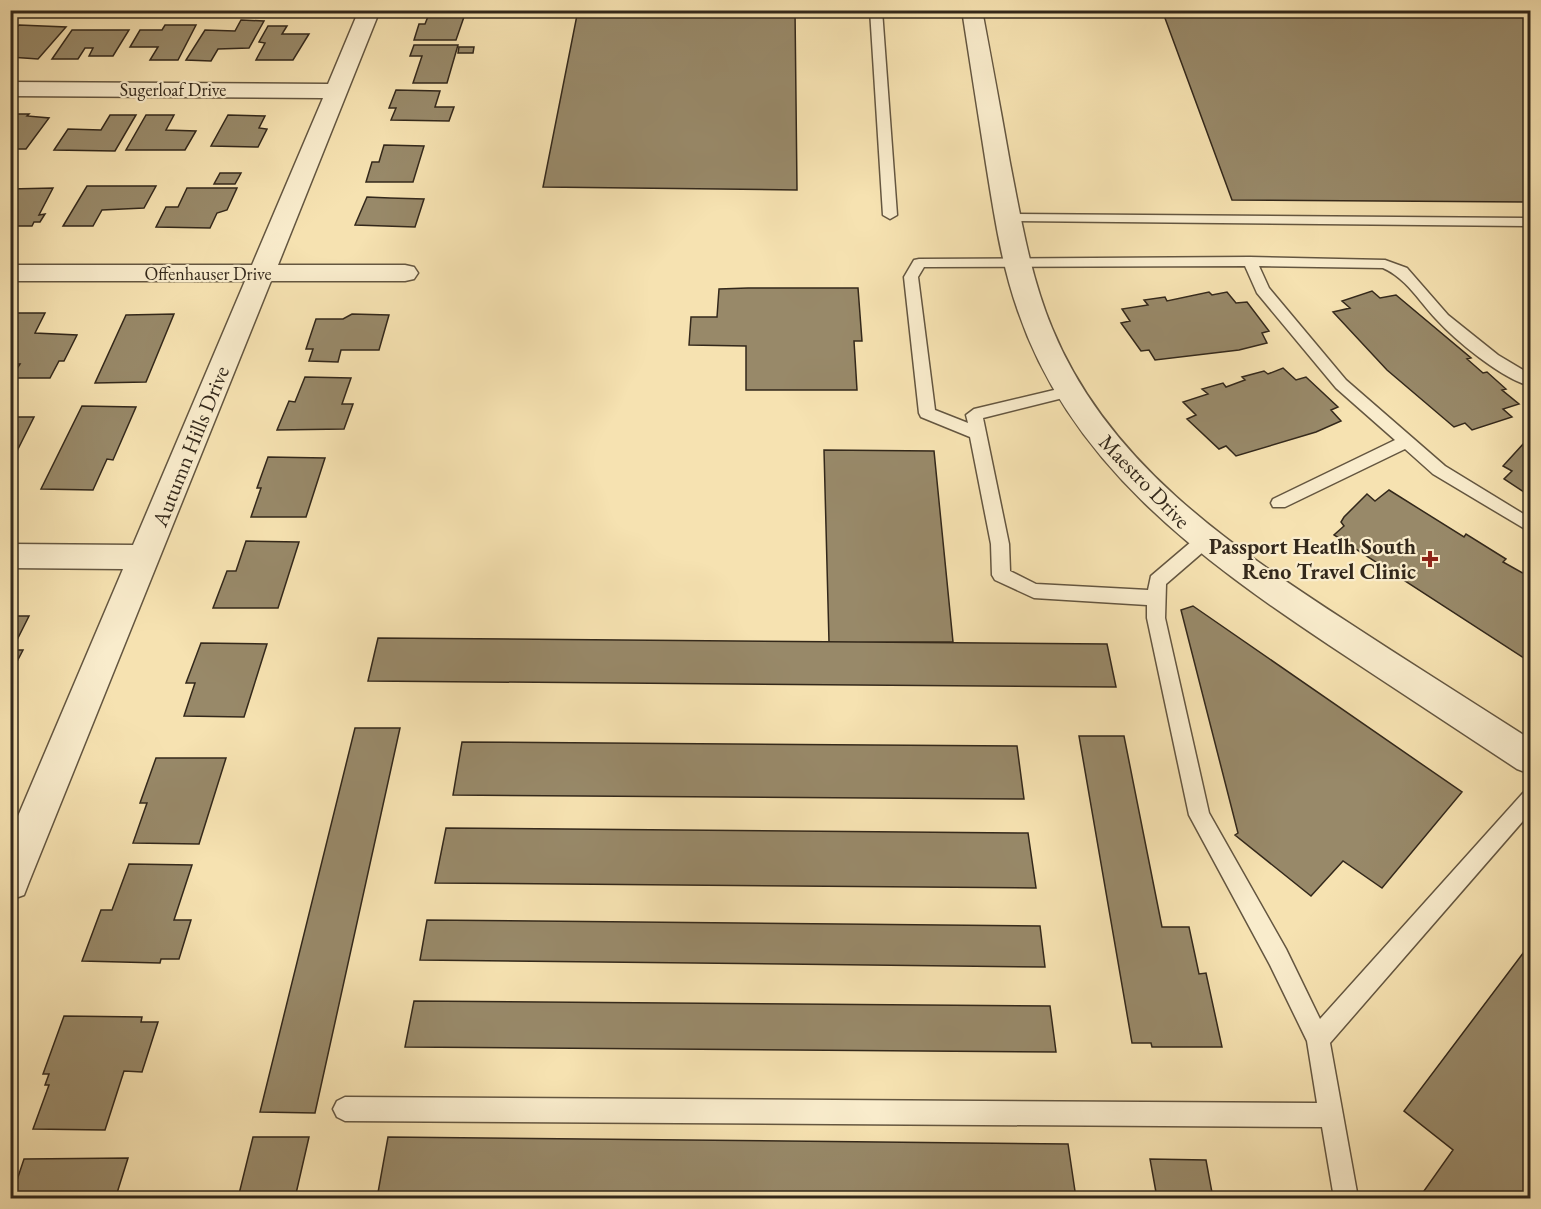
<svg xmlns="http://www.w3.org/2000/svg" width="1541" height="1209" font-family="'EB Garamond',serif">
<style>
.building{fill:#988969;stroke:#33281b;stroke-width:1.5}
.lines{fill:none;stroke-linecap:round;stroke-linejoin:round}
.service-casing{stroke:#645640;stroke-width:3}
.minor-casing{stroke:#645640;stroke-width:3}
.service{fill:#f9eccc;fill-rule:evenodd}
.minor{fill:#f9eccc;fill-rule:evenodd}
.poi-dot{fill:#8f2418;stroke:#f9eccc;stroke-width:2}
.labels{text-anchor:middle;stroke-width:4.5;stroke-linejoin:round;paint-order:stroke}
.far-street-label{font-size:18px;fill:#33281b;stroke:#f9eccc}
.street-label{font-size:22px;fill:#33281b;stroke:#f9eccc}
.poi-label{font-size:22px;font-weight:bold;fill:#33281b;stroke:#f9eccc;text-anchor:end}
</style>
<rect width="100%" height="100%" fill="#f6e2b1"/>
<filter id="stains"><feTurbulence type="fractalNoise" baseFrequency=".00333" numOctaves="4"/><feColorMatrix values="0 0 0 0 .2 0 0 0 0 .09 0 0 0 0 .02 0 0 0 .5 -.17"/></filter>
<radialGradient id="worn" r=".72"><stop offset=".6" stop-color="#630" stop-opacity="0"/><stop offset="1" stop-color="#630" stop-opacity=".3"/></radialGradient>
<!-- building -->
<path class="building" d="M578 10H795L797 190 543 187Z
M1162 10H1530V202L1232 200Z
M429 14H465L456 40H414L419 24H425Z
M241 20 264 21 249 48 218 49 211 61 186 60 205 30 235 31Z
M19 25 66 27 38 59 10 57V34Z
M165 25H196L178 60H150L158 47H130L140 30H162Z
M268 26H287L282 34H309L293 60H256L265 43 259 42Z
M72 30H129L113 56H89L93 48H85L78 59H52Z
M414 45H458L447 83H413L422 56H410Z
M459 47H474L473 53H458Z
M396 90 440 91 435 107H454L449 121 391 120 396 108H389Z
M10 114H29L27 116 49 118 26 149H10L14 139H10Z
M110 115H136L115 151 54 150 68 129 101 130Z
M146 115H174L166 130 196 131 185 150H126Z
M228 115 265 116 259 128 267 129 258 147 211 146Z
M384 145 424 146 413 182H366L372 162H379Z
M220 173H241L235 184H214Z
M87 186H156L144 208 102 210 93 226H63Z
M53 188 39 215 45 214 40 222H34L32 226H10V189Z
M187 188H237L227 210 217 213 210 228 156 227 166 207H178Z
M367 197 390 198 424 199 415 227 355 225Z
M748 288H858L862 341H854L857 390H746V346L689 345 691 317H717L719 289Z
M1372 291 1380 298 1396 295 1471 358 1467 359 1483 373 1487 372 1506 389 1502 390 1519 404 1503 409 1512 417 1472 430 1465 423 1454 427 1387 370 1333 312 1350 308 1342 301Z
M1209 292 1212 295 1227 292 1236 303 1247 302 1269 331 1262 333 1267 343 1239 350 1155 360 1149 350 1141 351 1121 323 1130 321 1122 309 1148 305 1144 300 1165 297 1167 301Z
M13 313H45L35 333 77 335 64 361H59L50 378H11L20 364H10V318Z
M174 314 146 382 95 383 126 315Z
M352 314 389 315 379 350H341L338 362 309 361 313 349H306L316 319H343Z
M1283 368 1296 380 1306 377 1338 407 1331 410 1341 421 1316 432 1236 456 1226 446 1219 449 1187 419 1196 415 1183 402 1208 394 1202 389 1223 383 1226 387 1245 380 1242 377 1264 371 1268 374Z
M305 377 351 378 342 404H353L344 429 277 430 289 401 295 402Z
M82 406 136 407 113 460 107 459 93 490 41 489Z
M10 417H34L12 461H10Z
M1525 442 1530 444V496L1504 479 1512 471 1503 466Z
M824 450 934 451 953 642H829Z
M268 457 325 458 306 517H251L261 488H257Z
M1389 490 1464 537 1466 534 1506 559 1503 562 1528 576 1530 574V662L1334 535 1344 526 1341 522 1344 517 1367 494 1375 501Z
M246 541 299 542 278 608H213L227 571H236Z
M1193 606 1462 792 1382 888 1343 861 1311 896 1235 835 1238 833 1181 610Z
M10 616H29L12 650H23L10 675Z
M378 638 1107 644 1116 687 368 681Z
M201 643 267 644 244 717 184 716 195 683H186Z
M355 728H400L315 1113 260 1112Z
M1079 736H1124L1162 927H1189L1199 974 1206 973 1222 1047H1152L1151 1043H1132Z
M462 742 1017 746 1024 799 453 795Z
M156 758H226L199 844 133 843 147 803H140Z
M446 828 1028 833 1036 888 435 883Z
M129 864 192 865 174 920H191L179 959H161L160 963 82 961 101 910H112Z
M427 920 1040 926 1045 967 420 960Z
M1530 944V1198H1419L1453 1150 1404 1111Z
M414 1001 1050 1006 1056 1052 405 1047Z
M64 1016 142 1017 141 1022H158L142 1072 124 1071 105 1130 33 1129 49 1085H45L49 1074H43Z
M253 1137H309L295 1198H238Z
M388 1137 1068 1144 1076 1198H377Z
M128 1158 117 1193H87L86 1198H11L24 1159Z
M1150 1159 1206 1160 1213 1198H1157Z"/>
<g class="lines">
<defs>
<path id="service" d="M870 10H882L897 215 890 219 883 215Z
M1008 214 1530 218V226L1003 221 1001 218Z
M1250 257 1385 260 1407 268 1448 315 1498 355 1530 374V386C1501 378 1456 341 1436 319 1419 301 1406 278 1383 268L1259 266 1269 288 1346 380 1445 466 1530 518V532L1433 474 1405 449 1285 507H1273L1271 503 1273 499 1395 440 1336 388 1257 293 1245 266 924 267 918 277 935 410 968 423 966 415 974 409 1071 386 1079 391 1071 396 983 418 1009 544 1010 571 1036 584 1148 590 1151 576 1198 536H1210L1213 541 1210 546 1166 584 1165 618 1209 813 1286 949 1320 1019 1523 793 1530 790V813L1330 1043 1358 1198H1334L1322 1127 345 1121 337 1117 333 1109 337 1101 345 1097 1317 1103 1307 1041 1270 965 1189 815 1147 618V605L1034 598 995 580 992 575 991 544 970 437 921 417 919 413 904 277 914 260 919 259Z"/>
<path id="minor" d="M359 10H380L278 265H405L414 267 418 273 414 279 405 281H271L29 882 24 895 10 900V835L123 569 10 568V544L133 545 245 281H10V265H252L323 98 10 96V82L328 84Z
M962 10H982C992 62 1001 112 1010 163 1021 219 1030 275 1052 328 1107 462 1229 545 1346 621 1407 661 1469 700 1530 739V774L1517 769C1455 728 1392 687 1329 645 1200 559 1070 464 1018 311 1001 263 994 213 986 164 978 113 970 62 962 10Z"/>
</defs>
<!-- service casing -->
<use href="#service" class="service-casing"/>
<!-- minor casing -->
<use href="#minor" class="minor-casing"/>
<!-- service -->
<use href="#service" class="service"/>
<!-- minor -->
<use href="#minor" class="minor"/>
</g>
<!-- markers -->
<path class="poi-dot" d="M1427 550h6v6h6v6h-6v6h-6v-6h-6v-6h6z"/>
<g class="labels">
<!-- far-street labels -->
<g class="far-street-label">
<text x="173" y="96">Sugerloaf Drive</text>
<text x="208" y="280">Offenhauser Drive</text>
</g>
<!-- street labels -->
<g class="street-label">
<text transform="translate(190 446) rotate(-68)" y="8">Autumn Hills Drive</text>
<text transform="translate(1145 481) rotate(46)" y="8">Maestro Drive</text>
</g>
<!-- poi labels -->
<g class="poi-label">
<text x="1416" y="554">Passport Heatlh South<tspan x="1416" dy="25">Reno Travel Clinic</tspan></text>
</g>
</g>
<!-- margin -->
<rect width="1541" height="1209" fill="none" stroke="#f6e2b1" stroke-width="36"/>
<rect x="12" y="12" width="1517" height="1185" fill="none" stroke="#33281b" stroke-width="3"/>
<rect x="18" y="18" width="1505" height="1173" fill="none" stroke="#33281b" stroke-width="1.5"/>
<rect width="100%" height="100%" filter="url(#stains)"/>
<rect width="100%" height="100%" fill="url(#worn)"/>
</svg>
